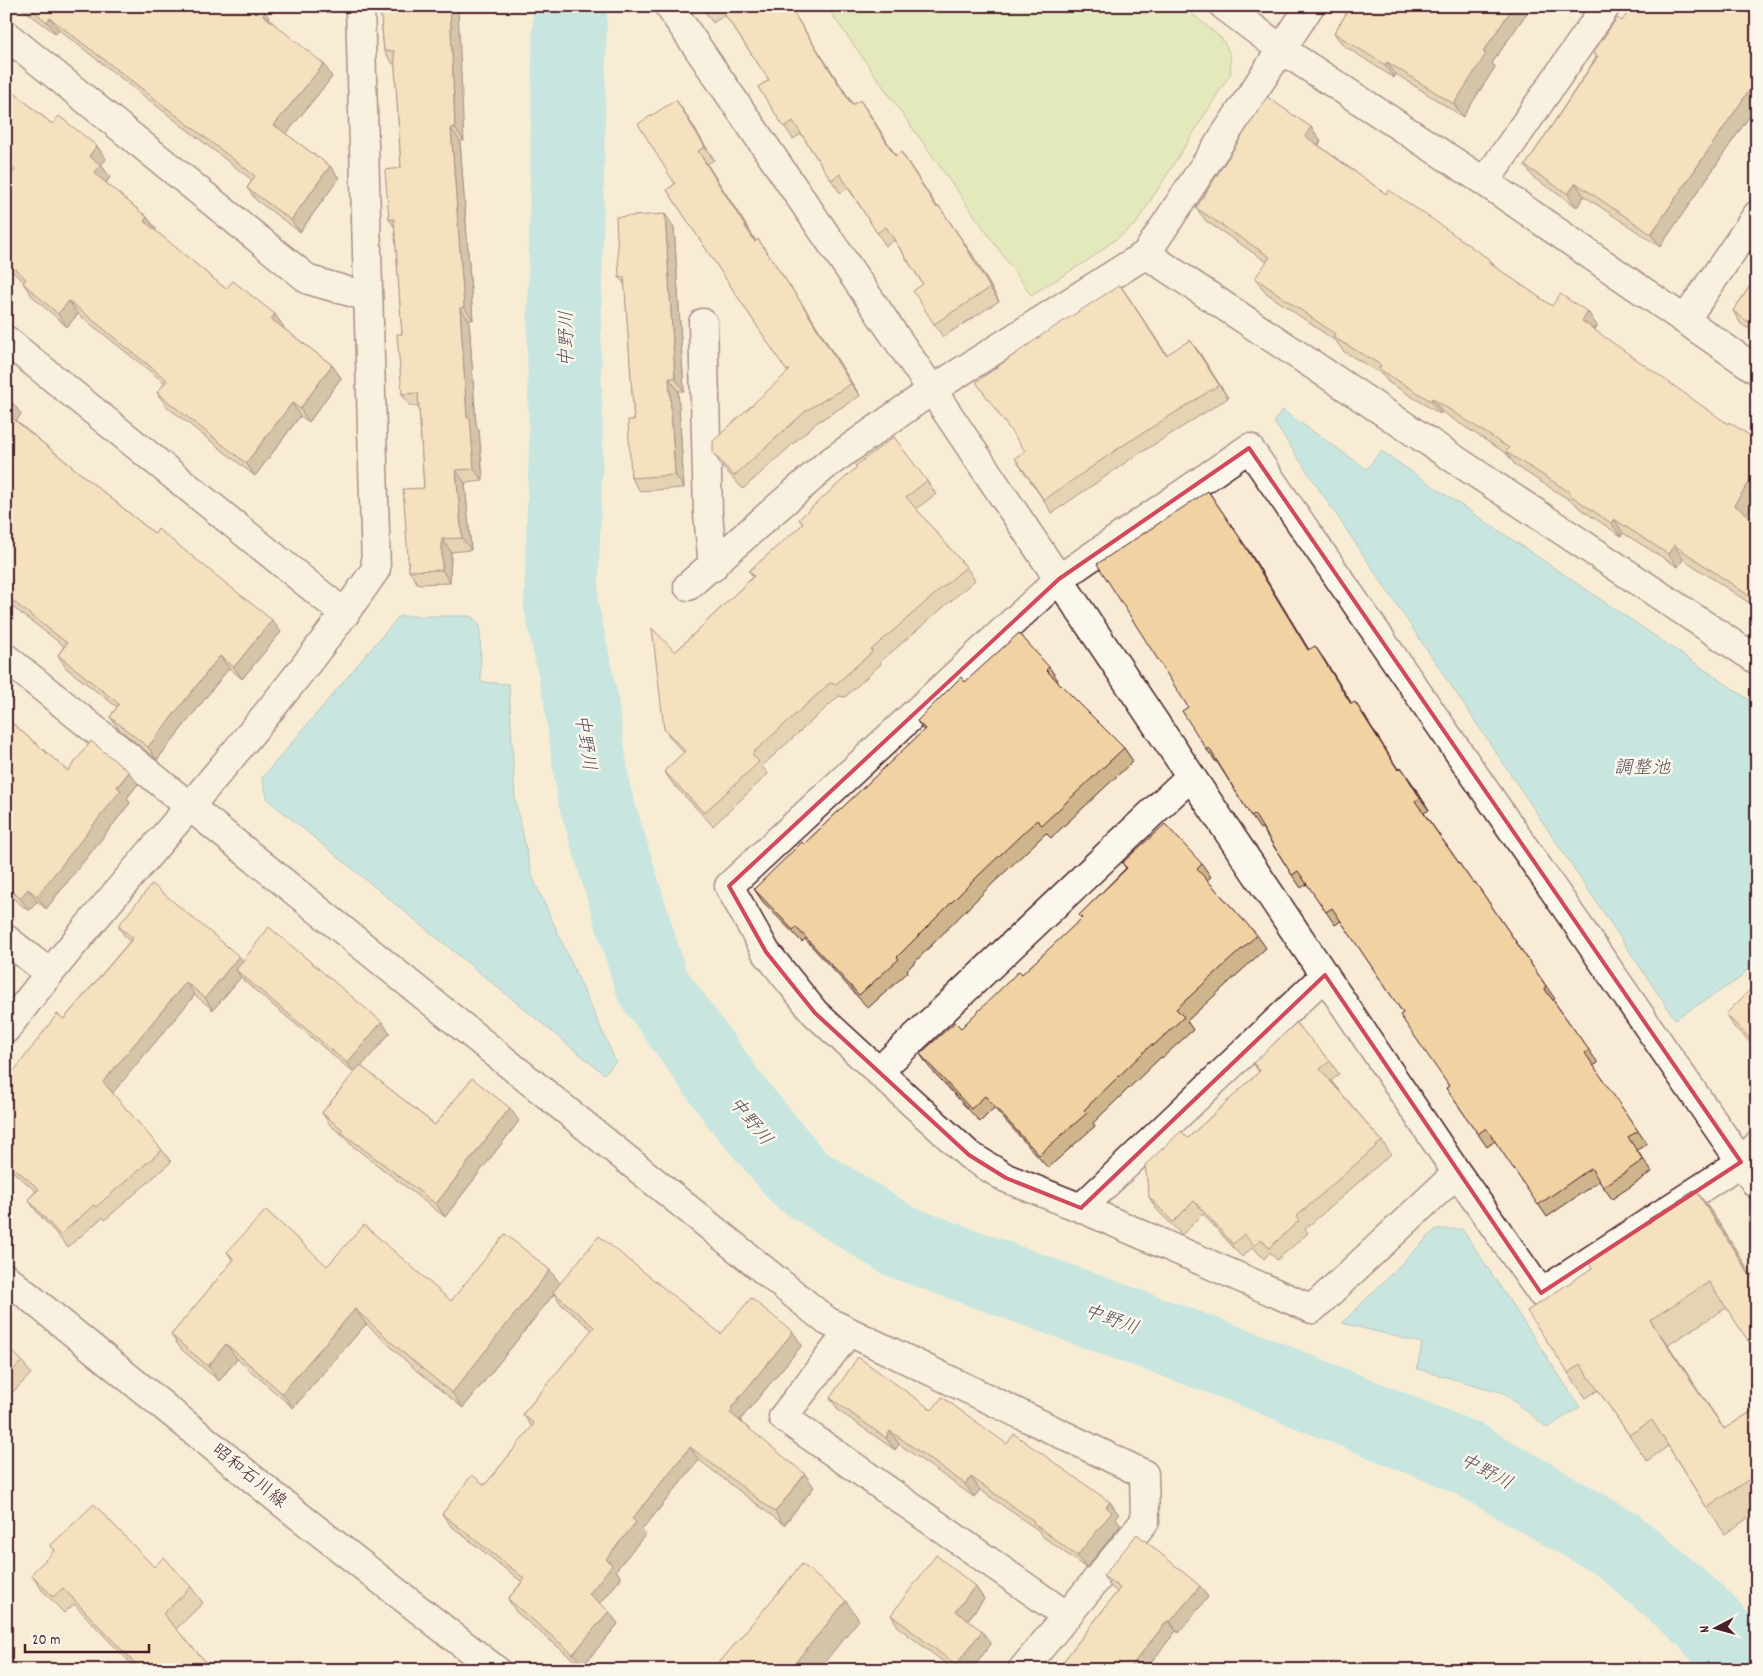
<svg xmlns="http://www.w3.org/2000/svg" width="1763" height="1676" font-family="Dekko,'Klee One',sans-serif">
<style>
.green{fill:#cbe49b;stroke:#8a8263}
.water{fill:#8edeea;stroke:#73929e}
.lines{fill:none;stroke-linecap:round;stroke-linejoin:round}
.river{stroke:#8edeea;stroke-width:74}
.minor-casing{stroke:#4a1f2b;stroke-width:31}
.minor{stroke:#fbf7ec;stroke-width:28}
.wall{fill:#cfb58c;stroke:#4a1f2b}
.shaded-wall{fill:#a99372;stroke:#4a1f2b}
.building{fill:#f1d2a3;stroke:#4a1f2b}
.marked{fill:none;stroke:#d1495b;stroke-width:4;stroke-linejoin:round}
.labels{text-anchor:middle;stroke-width:5;stroke-linejoin:round;paint-order:stroke}
.street-label{font-size:18px;fill:#4a1f2b;stroke:#fbf7ec}
.water-label{font-size:19px;font-style:italic;fill:#5b4f5b;stroke:#fbf7ec}
</style>
<rect width="100%" height="100%" fill="#f8ecd6"/>
<filter id="ink" filterUnits="userSpaceOnUse"><feTurbulence type="fractalNoise" baseFrequency=".02" numOctaves="2"/><feDisplacementMap in="SourceGraphic" scale="10" xChannelSelector="R" yChannelSelector="G"/><feConvolveMatrix kernelMatrix="1 2 1 2 8 2 1 2 1" color-interpolation-filters="sRGB"/></filter>
<g filter="url(#ink)">
<!-- green -->
<path class="green" d="M826 6H1183L1222 39 1230 54 1231 73 1136 224 1087 261 1031 295Z"/>
<!-- water -->
<path class="water" d="M1282 410 1367 469 1381 451 1757 705V957L1739 979 1675 1019 1274 422Z
M399 616H471L480 625 481 682 509 684 515 799 532 876 616 1062 604 1074 268 800 262 778Z
M1436 1229H1462L1580 1407 1547 1428 1504 1393 1417 1369 1422 1343 1342 1323Z"/>
<g class="lines">
<!-- river -->
<path class="river" d="M570 6 564 349 566 444 561 605 580 695 594 795 652 985 736 1102 800 1179 899 1241 1244 1367 1469 1459 1618 1545 1701 1616 1750 1670"/>
<defs>
<path id="minor" d="M669 6 932 390 1457 1173 1541 1293 1741 1162 1757 1146
M1224 6 1281 49 1485 182 1757 370
M6 35 309 280 368 297
M1485 182 1606 6
M1146 254 1757 660
M1685 320 1757 215
M703 323 708 513 713 567
M6 340 345 614
M688 586 826 465 932 390 1146 254 1310 6
M6 658 827 1321 1144 1474 1145 1521 1022 1670
M6 939 49 973
M6 1029C125 873 265 731 376 569L360 6
M879 1071 1190 777
M1457 1173 1312 1309 1081 1208 1006 1178 969 1155 815 1013 766 952 729 886 1059 579 1249 448 1757 1185
M1081 1208 1325 975
M6 1278 285 1505 496 1670
M848 1333 783 1417 1067 1616"/>
</defs>
<!-- minor casing -->
<use href="#minor" class="minor-casing"/>
<!-- minor -->
<use href="#minor" class="minor"/>
</g>
<!-- wall -->
<path class="wall" d="M19 6H258L274 24 332 77 286 134 330 166 339 178 300 232 256 200 247 188 252 180 59 30 56 34Z
M380 6 464 141H460L473 320H469L476 425 479 430 483 481 465 483 471 550 451 552 450 583 418 584 409 571 424 488 419 406H410L402 394V334L395 228 389 219 401 168 395 64H393L384 51Z
M701 6H789L853 104 869 113 896 156 901 152 938 208 972 254 999 301 943 337 934 324 923 284 894 240 886 246 848 188 840 193 801 134 793 139 758 87 769 80 725 15 713 23Z
M1351 6H1530L1531 7 1492 63 1495 67 1463 117 1396 74 1394 78 1343 45 1334 33Z
M1757 6V105L1660 247 1584 196 1577 207 1534 178 1525 166 1596 58 1593 53 1622 21Z
M6 86 52 124 97 146 106 159 101 165 110 177 106 183 147 217 156 229 155 231 226 289 284 327 283 328 332 365 341 378 309 422 300 416 255 476 166 406 157 393 165 383 78 314 67 327 32 296 23 283 24 282 6 266V181L12 174 6 168Z
M676 100 685 113 714 160 707 164 756 241 809 314 860 396 816 423 743 489 722 466 713 453 788 372 667 190 675 184Z
M1311 127 1321 141 1318 145 1386 194 1490 260 1495 267 1552 306 1588 312 1597 326 1595 330 1747 514 1757 521V608L1683 559 1678 567 1623 533 1621 536 1579 508 1576 504 1516 466 1507 454 1442 412 1440 414 1388 382 1382 374 1343 351 1337 342 1265 292 1255 278 1267 262 1206 221 1196 208Z
M674 227 684 391H678L684 488 640 491 631 478 634 420 625 285 619 277Z
M1757 276V334L1741 324 1733 311Z
M1120 285 1167 355 1199 352 1228 398 1128 461 1052 513 1015 458 1025 451Z
M6 397 12 402 21 414 16 421 155 534 281 632 242 679 229 668 157 760 119 729 110 717 117 707 66 668 58 655 64 646 6 602Z
M927 481 936 494 916 509 966 567 975 580 880 662 881 664 845 697 839 696 762 766 768 774 713 826 673 784 664 771 684 753 673 741 664 729 675 652 753 577 749 571 803 525 799 519Z
M1249 551 1309 650 1324 659 1352 704 1364 715 1398 769 1410 780 1429 810 1424 813 1473 883 1475 882 1555 999 1553 1000 1598 1063 1593 1066 1647 1144 1637 1150 1652 1172 1612 1199 1599 1181 1547 1217 1495 1141 1487 1147 1446 1088 1449 1086 1403 1013 1341 921 1335 925 1307 884 1301 888 1292 875 1262 828 1260 829 1251 816 1217 762H1216L1207 750 1188 707Z
M1049 667 1058 680 1057 681 1124 748 1133 761 1051 838 1046 833 988 888 907 970 908 972 868 1008 805 939 802 942 763 902 754 889 804 844 924 731 917 721 965 682Z
M6 718 68 771 138 784 127 798 130 803 46 909 37 901 29 911 6 893Z
M1122 863 1202 864 1211 877 1207 880 1257 935 1266 948 1187 1021 1193 1030 1162 1058 1161 1057 1093 1123 1095 1126 1048 1168 994 1108 980 1122 929 1067 920 1054 961 1028 1022 974 1082 919 1079 915 1126 868Z
M118 926 243 961 390 1033 361 1066 435 1125 519 1121 445 1217 350 1144 345 1137 331 1126 322 1113 354 1073 244 981 241 977 213 1010 195 995 112 1093 162 1150 171 1162 105 1220 103 1217 68 1247 36 1211 28 1199 36 1191 6 1166V1075L14 1071 64 1019 130 941 126 938Z
M1757 983V1049L1734 1027 1726 1014Z
M1330 1061 1339 1074 1331 1081 1382 1141 1391 1154 1305 1229 1308 1233 1277 1260 1270 1252 1264 1259 1253 1247 1242 1257 1203 1214 1182 1235 1157 1210 1149 1197 1188 1138 1259 1072 1253 1063Z
M1714 1215 1751 1275 1726 1308 1668 1345 1724 1429 1757 1408V1512L1725 1534 1707 1508 1668 1446 1647 1461 1598 1390 1586 1398 1568 1373Z
M227 1252 327 1266 451 1301 560 1284 721 1334 802 1345 740 1420 742 1423 814 1487 784 1525 699 1460 642 1530 645 1535 616 1570 621 1578 600 1604 618 1624 582 1667 516 1612 508 1599 522 1582 451 1526 442 1514 485 1485 532 1427 523 1414 592 1330 562 1305 554 1294 463 1408 417 1371 366 1324 293 1408 237 1359 219 1381 182 1350 171 1335 233 1261Z
M6 1345 22 1361 31 1374 6 1399Z
M830 1398 1007 1444 1110 1502 1119 1515 1116 1518 1121 1525 1086 1568 1042 1536 1038 1530 980 1490 974 1497 899 1444 895 1450 839 1411Z
M50 1546 154 1567 191 1587 203 1603 176 1629 213 1670H137L74 1604 64 1613 42 1590 31 1574 54 1551Z
M1103 1576 1208 1597 1179 1633 1176 1631 1145 1670H1061L1059 1667 1117 1592 1111 1587Z
M975 1586 984 1599 968 1620 991 1644 971 1670H954L899 1628 891 1615Z"/>
<!-- shaded-wall -->
<path class="shaded-wall" d="M450 6H458L464 141 455 128Z
M789 6 861 118 852 105Z
M1514 6H1530L1531 7 1492 63 1495 67 1463 117 1454 104 1483 52Z
M265 12 274 25 263 15Z
M50 18 59 30 56 34 47 22Z
M1387 62 1396 74 1394 78 1385 65Z
M324 64 332 77 283 138 274 125Z
M1757 79V105L1660 247 1651 234Z
M676 100 685 113 714 160 705 147Z
M860 100 869 113 904 169 895 156Z
M1311 127 1321 141 1315 150 1305 136Z
M451 128 460 141 473 320 464 307Z
M97 146 106 159 101 165 110 177 103 186 94 173 89 156Z
M698 151 707 164 764 254 755 242Z
M901 152 910 165 946 221 937 208Z
M330 166 339 178 300 232 291 220Z
M1576 183 1584 196 1577 207 1568 194Z
M939 206 972 254 999 301 990 288Z
M665 214 674 227 684 391 675 378Z
M147 217 156 229 153 234 144 221Z
M758 239 809 314 860 396 851 384Z
M1490 260 1499 273 1488 262Z
M1120 285 1129 298 1175 368 1166 355Z
M69 301 78 314 67 327 58 314Z
M460 308 469 320 476 425 479 430 483 481 474 469 467 418Z
M1588 312 1597 326 1591 334 1582 321Z
M275 314 284 327 280 332 271 319Z
M1190 340 1199 352 1228 398 1219 385Z
M332 365 341 378 309 422 300 409Z
M669 378 678 391 684 488 675 475Z
M1432 398 1442 412 1440 414 1431 401Z
M12 402 21 414 14 424 6 413V410Z
M292 403 300 416 255 476 246 463Z
M456 470 465 483 471 550 462 538Z
M1757 471V499L1743 519 1734 505Z
M1208 491 1249 551 1317 663 1308 650Z
M1614 519 1623 533 1621 536 1611 523Z
M442 539 451 552 450 583 442 570Z
M1674 545 1683 559 1678 567 1668 554Z
M272 620 281 632 242 679 234 667Z
M1315 646 1324 659 1360 717 1351 704Z
M220 656 229 668 157 760 148 747Z
M1355 702 1364 715 1406 783 1398 770Z
M1401 767 1410 780 1429 810 1420 798Z
M129 772 138 784 127 798 130 803 46 909 37 896Z
M28 889 37 901 29 911 20 898Z
M239 956 248 968 236 970 241 977 213 1010 205 998Z
M186 982 195 995 111 1095 103 1082Z
M382 1022 390 1033 355 1074 347 1063Z
M510 1108 519 1121 445 1217 436 1204Z
M1696 1190 1714 1215 1757 1284 1750 1276Z
M550 1270 561 1285 553 1292 554 1294 463 1408 452 1393Z
M355 1309 366 1324 293 1408 282 1393Z
M1650 1320 1668 1345 1742 1455 1724 1429Z
M793 1332 802 1345 740 1420 742 1422 739 1426 730 1413 731 1408Z
M226 1344 237 1359 219 1381 208 1366Z
M890 1431 899 1444 895 1450 886 1438Z
M690 1447 699 1460 642 1530 645 1535 616 1570 621 1578 598 1607 589 1594 606 1559 632 1519Z
M805 1474 814 1487 784 1525 775 1512Z
M971 1477 980 1490 974 1497 965 1484Z
M1110 1502 1119 1515 1116 1518 1121 1525 1086 1568 1077 1556Z
M975 1586 984 1599 965 1623 956 1611Z
M1200 1586 1208 1597 1179 1633 1170 1622Z
M846 1601 859 1620 818 1670H789Z
M609 1611 618 1624 582 1667 573 1654Z
M1168 1620 1176 1631 1145 1670H1128Z
M982 1631 991 1644 971 1670H959L956 1665Z"/>
<!-- building -->
<path class="building" d="M27 6H258L265 12 263 15 324 64 274 125 330 166 291 220 247 188 255 176 50 18 47 22Z
M380 6H450L455 128H451L464 307 460 308 467 418H470L474 469 456 470 462 538 442 539V570L409 571 403 489 424 488 418 393 402 394 397 334H402L394 219H389L385 170 401 168 394 51H384Z
M701 6H710L704 10Z
M719 6H789L852 105 860 100 895 156 901 152 937 208 939 206 963 242 990 288 934 324 913 291 923 284 886 227 877 233 840 174 831 180 793 121 784 127 758 87 769 80Z
M1351 6H1514L1483 52 1486 54 1454 104 1387 62 1385 65 1334 33Z
M1632 6H1757V79L1651 234 1576 183 1568 194 1525 166 1598 56 1593 53 1617 18 1622 21Z
M6 86 52 124 59 116 97 146 89 156 101 165 94 173 147 217 144 221 226 289 233 281 275 314 271 319 332 365 300 409 292 403 246 463 157 393 167 380 69 301 58 314 23 283 26 279 6 261V181L15 170 6 163Z
M1267 97 1311 127 1305 136 1386 194 1389 190 1432 219 1490 260 1488 262 1552 306 1560 294 1588 312 1582 321 1728 424 1729 422 1757 440V471L1734 505 1757 521V601L1674 545 1668 554 1614 519 1611 523 1570 495 1571 493 1506 452 1509 448 1432 398 1431 401 1379 369 1381 365 1333 337 1335 334 1255 278 1270 257 1196 208Z
M676 100 705 147 698 151 755 242 758 239 800 301 851 384 807 410 734 476 713 453V441L790 370H786L667 190 675 184 638 124Z
M665 214 675 378H669L675 475 631 478 628 420H634L624 277H619L616 217Z
M1757 276V328L1733 311Z
M1120 285 1166 355 1190 340 1219 385 1119 448 1044 500 1015 458 1025 451 976 382 1045 333Z
M6 397 12 402 6 410Z
M6 413 155 534 158 529 272 620 234 667 220 656 148 747 110 717 119 704 58 655 67 643 6 596Z
M894 437 927 481 906 497 966 567 871 650 872 652 836 684 830 683 752 754 759 762 704 813 664 771 685 751 664 729 652 628 675 652 754 576 749 571 803 524 799 519 857 467 855 466Z
M1208 491 1240 538 1308 650 1315 646 1351 704 1355 702 1398 770 1401 767 1420 798 1415 801 1473 883 1475 882 1546 986 1544 988 1589 1050 1585 1053 1638 1131 1628 1137 1643 1160 1603 1187 1591 1168 1538 1205 1486 1128 1478 1134 1446 1088 1449 1086 1400 1015 1403 1013 1332 908 1326 912 1298 871 1292 875 1254 814 1251 816 1209 748 1207 750 1182 711 1188 707 1097 564Z
M1019 633 1049 667 1046 670 1124 748 1042 825 1037 820 979 875 897 957 899 959 859 995 796 927 793 930 754 889 802 842 804 844 925 729 917 721 961 677 965 682Z
M6 718 68 771 91 741 129 772 117 787 121 790 37 896 28 889 20 898 6 887Z
M1165 824 1202 864 1197 869 1257 935 1176 1009 1184 1017 1153 1046 1152 1044 1084 1110 1087 1113 1039 1155 985 1096 971 1109 920 1054 955 1022 961 1028 1019 971 1022 974 1082 918 1079 915 1127 868 1122 863Z
M152 884 239 956 205 998 186 982 103 1082 162 1150 96 1207 94 1205 60 1235 28 1199 39 1189 6 1161V1075L11 1069 14 1071 57 1014 64 1019 133 938 118 926Z
M269 927 382 1022 347 1063 236 970Z
M1757 983V1044L1756 1045 1726 1014Z
M1296 1023 1330 1061 1320 1069 1382 1141 1296 1217 1299 1221 1269 1248 1261 1239 1255 1246 1244 1234 1233 1244 1194 1201 1173 1222 1149 1197 1145 1165 1181 1131 1188 1138 1260 1071 1253 1063Z
M360 1065 435 1125 472 1078 510 1108 436 1204 341 1132 343 1130 322 1113Z
M1696 1190 1750 1276 1757 1271V1354L1709 1282 1650 1320 1724 1429 1757 1408V1474L1707 1508 1652 1420 1629 1435 1580 1364 1568 1373 1527 1311 1592 1268 1589 1263 1651 1222 1649 1219Z
M266 1210 327 1266 364 1225 451 1301 505 1234 550 1270 452 1393 407 1356 355 1309 282 1393 226 1344 208 1366 171 1335 234 1259 227 1252Z
M599 1236 721 1334 751 1298 793 1332 731 1408 733 1410 730 1413 805 1474 775 1512 690 1447 632 1519 636 1522 606 1559 612 1565 589 1594 609 1611 573 1654 508 1599 525 1579 442 1514 472 1475 485 1485 534 1424 523 1414 594 1327 553 1292Z
M6 1345 22 1361 6 1377Z
M858 1357 932 1410 942 1397 1007 1444 1014 1434 1110 1502 1106 1507 1112 1512 1077 1556 1033 1523 1034 1521 971 1477 965 1484 890 1431 886 1438 830 1398Z
M94 1504 154 1567 164 1557 191 1587 163 1614 213 1670H141L63 1588 53 1597 31 1574 55 1550 50 1546Z
M1137 1534 1200 1586 1170 1622 1168 1620 1128 1670H1063L1059 1667 1120 1588 1103 1576Z
M936 1555 975 1586 956 1611 982 1631 956 1665 891 1615Z
M802 1564 846 1601 789 1670H713Z"/>
</g>
<!-- marked area -->
<path d="M0 0H1763V1676H0ZM1249 448 1741 1162 1541 1293 1325 975 1081 1208 1006 1178 969 1155 815 1013 766 952 729 886 1059 579Z" fill="#f8ecd6" fill-opacity=".55" fill-rule="evenodd"/>
<path class="marked" d="M1249 448 1741 1162 1541 1293 1325 975 1081 1208 1006 1178 969 1155 815 1013 766 952 729 886 1059 579Z"/>
<g class="labels">
<!-- street labels -->
<g class="street-label">
<text transform="translate(250 1475) rotate(39)" y="6">昭和石川線</text>
</g>
<!-- water labels -->
<g class="water-label">
<text transform="translate(565 339) rotate(-90)" y="7">中野川</text>
<text transform="translate(587 742) rotate(82)" y="7">中野川</text>
<text x="1642" y="773">調整池</text>
<text transform="translate(752 1120) rotate(51)" y="7">中野川</text>
<text transform="translate(1112 1318) rotate(20)" y="7">中野川</text>
<text transform="translate(1487 1470) rotate(28)" y="7">中野川</text>
</g>
</g>
<!-- margin -->
<rect width="1763" height="1676" fill="none" stroke="#fbf7ec" stroke-width="25"/>
<rect x="12" y="12" width="1738" height="1651" fill="none" stroke="#4a1f2b" stroke-width="2" filter="url(#ink)"/>
<!-- north arrow -->
<g transform="translate(1716 1628) rotate(264)" stroke="#fbf7ec" stroke-width="4" paint-order="stroke">
<path d="M0-4L9 19L0 12L-9 19Z" fill="#4a1f2b"/>
<text y="-8" font-size="14" font-weight="bold" text-anchor="middle" fill="#4a1f2b">N</text>
</g>
<!-- scale -->
<path d="M25 1644v8h124v-8" fill="none" stroke="#4a1f2b" stroke-width="2.5"/>
<text x="32" y="1644" font-size="15" fill="#4a1f2b" stroke="#fbf7ec" stroke-width="4" paint-order="stroke">20 m</text>
</svg>
